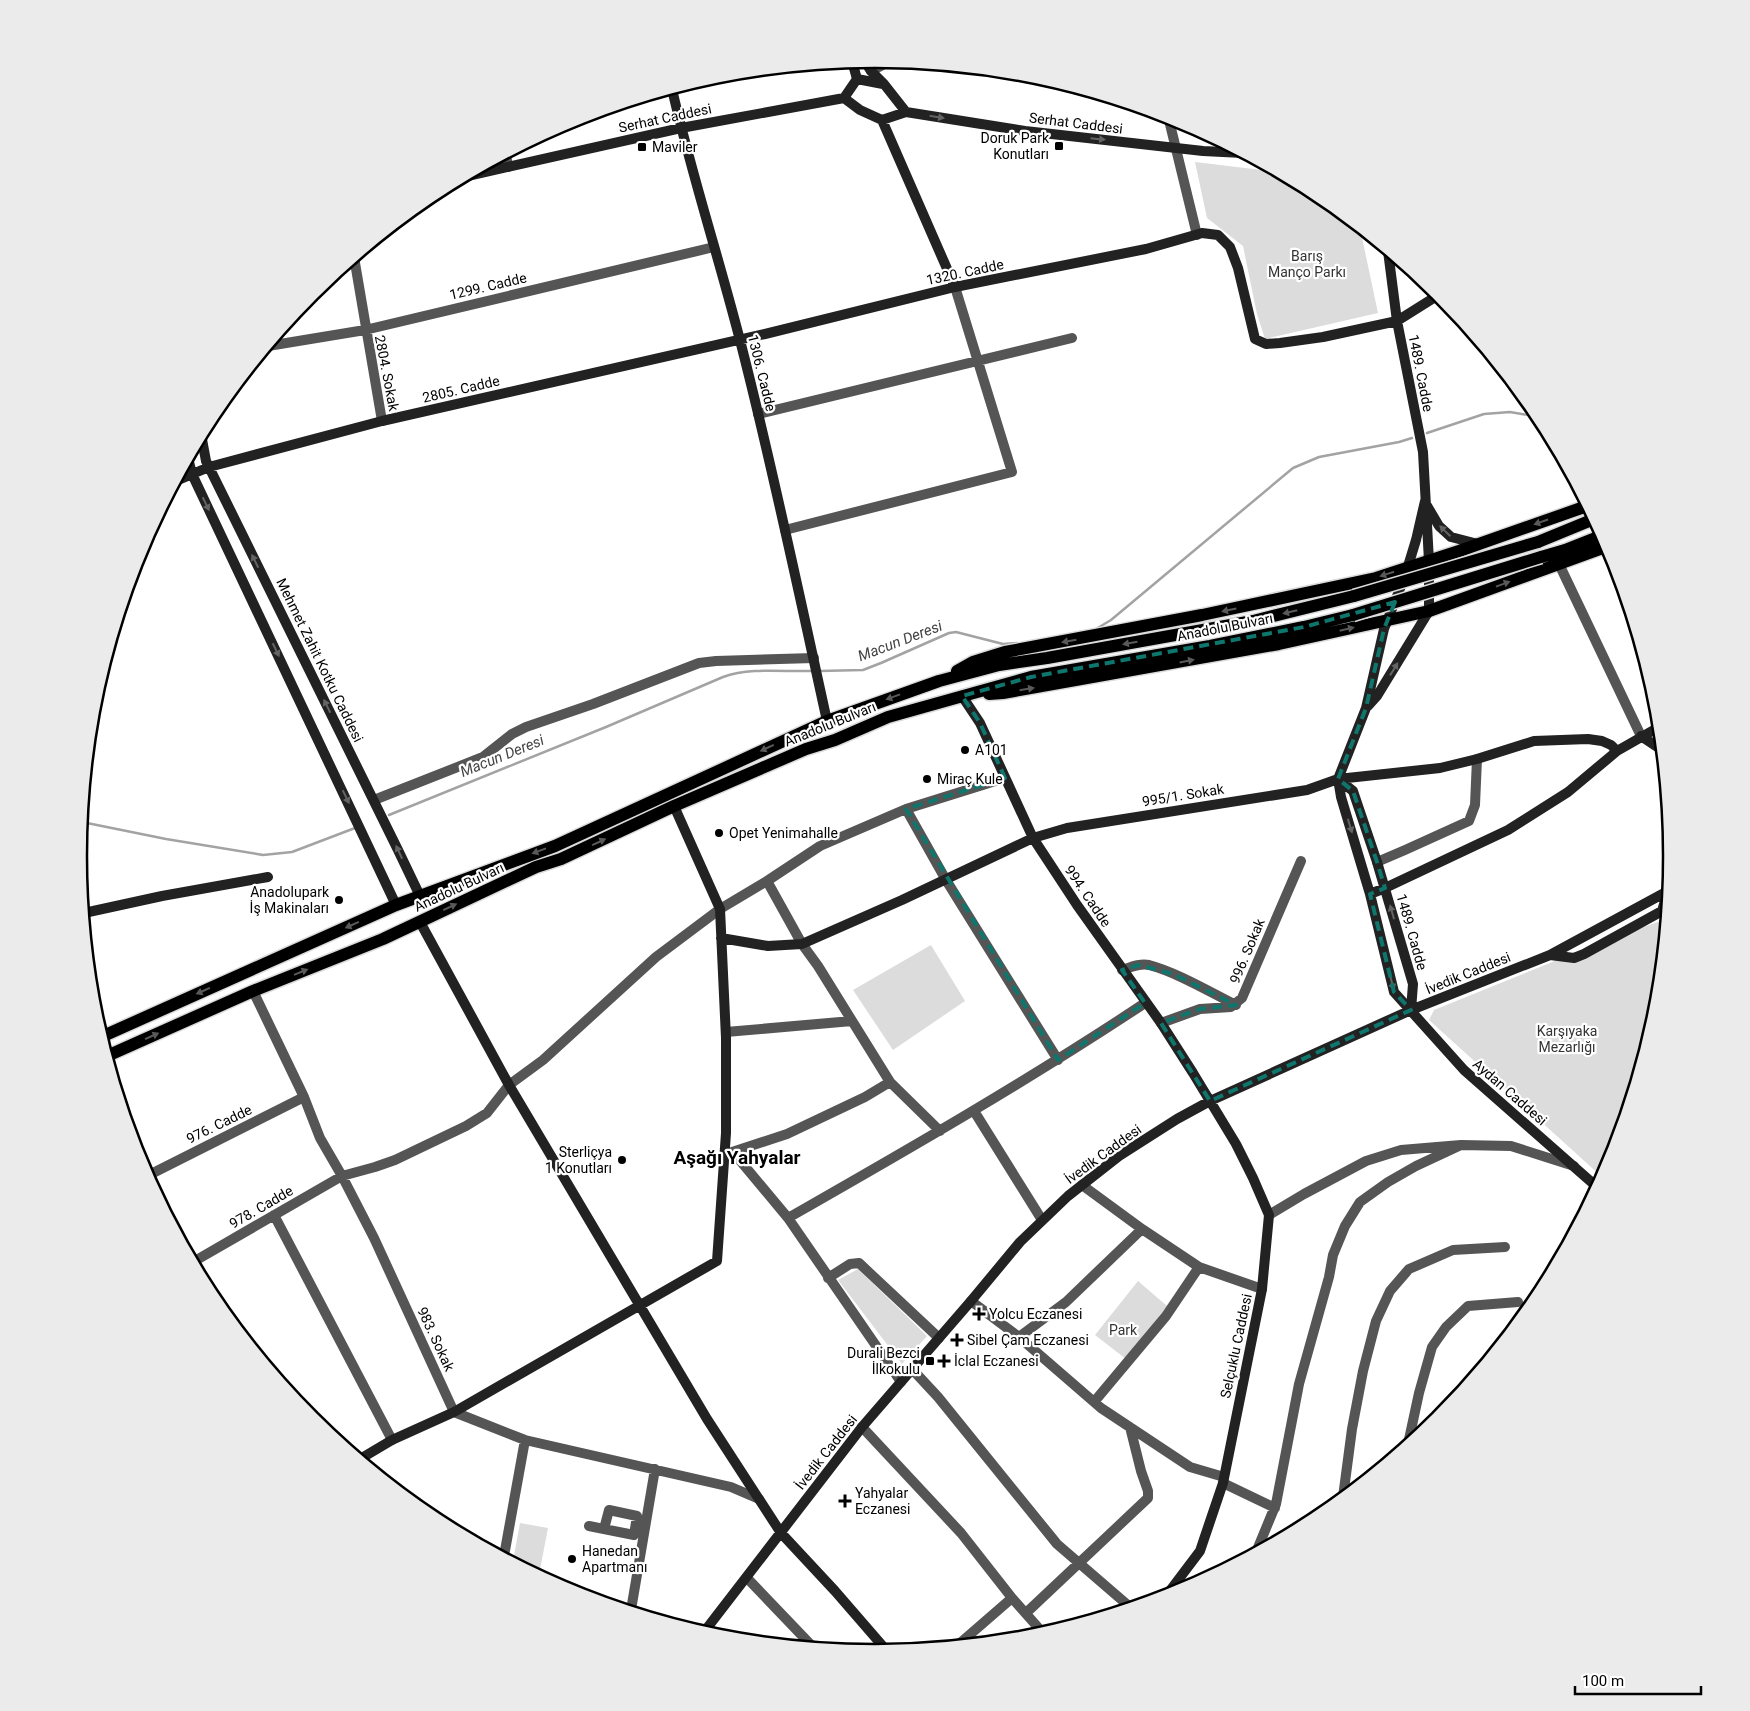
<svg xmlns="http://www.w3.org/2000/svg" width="1750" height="1711" font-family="Roboto,sans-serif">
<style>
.green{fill:#dcdcdc}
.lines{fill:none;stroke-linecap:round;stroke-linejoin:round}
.stream{stroke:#a3a3a3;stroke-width:2.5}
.primary-casing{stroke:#dbdbdb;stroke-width:15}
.street{stroke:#555;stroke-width:10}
.secondary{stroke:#222;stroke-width:10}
.primary{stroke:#000;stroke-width:12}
.primary-bridge-casing{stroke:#dbdbdb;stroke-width:15;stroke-linecap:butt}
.primary-bridge{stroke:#000;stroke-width:12}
.oneway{fill:#646464}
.oneway2{fill:#595959}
.marked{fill:none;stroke:#0f766e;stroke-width:4;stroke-dasharray:10 6;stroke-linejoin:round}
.poi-dot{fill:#000;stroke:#fff;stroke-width:2}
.labels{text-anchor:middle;stroke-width:4.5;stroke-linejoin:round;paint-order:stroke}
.street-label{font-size:14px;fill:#000;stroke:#fff}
.poi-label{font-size:14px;fill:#000;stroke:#fff;text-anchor:start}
.park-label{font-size:14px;fill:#333;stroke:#fff}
.water-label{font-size:15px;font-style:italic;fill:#444;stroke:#fff}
.district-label{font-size:19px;font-weight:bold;fill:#000;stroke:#fff}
.rim{fill:none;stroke:#000;stroke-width:2.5}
</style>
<rect width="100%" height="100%" fill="#fff"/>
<!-- green -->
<path class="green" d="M1195 162 1278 172 1318 193 1360 228 1378 313 1265 339 1257 314 1243 246 1207 218Z
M1666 919 1656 1011 1611 1161 1602 1177 1429 1020 1434 1010 1594 945Z
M931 945 965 1001 893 1050 853 990Z
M858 1269 927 1336 902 1364 838 1280Z
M1138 1281 1167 1306 1126 1359 1095 1335Z
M520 1523 548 1528 539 1575 513 1561Z"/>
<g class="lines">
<!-- stream -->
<path class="stream" d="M1427 433 1484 414 1510 412 1540 417
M1096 629 1111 620 1293 468 1319 457 1399 442 1412 438
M819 671 863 670 881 663 949 633 956 632 1003 644 1017 643
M389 815 606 727 723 677C751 667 784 672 814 671
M82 822 166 839 263 855 292 852 355 828"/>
<defs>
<path id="primary" d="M1538 542 1594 519
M1541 557 1565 550 1603 535
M957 671 973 662 1005 652 1202 615 1376 578 1459 551 1587 506
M989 694 1003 693 1279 644 1429 611 1608 546
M101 1037 396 905 555 846 827 721 939 681 999 665 1047 658 1253 621 1354 596
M107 1056 253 991 383 939 536 867 561 859 674 806 806 749 835 740 888 717 1031 677 1210 646 1304 627 1353 615"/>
</defs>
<!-- primary casing -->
<use href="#primary" class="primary-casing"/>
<!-- street -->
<path class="street" d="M871 71 892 60
M1168 116 1197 235
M506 154 508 167
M354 257 382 421
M268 346 365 330 714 247
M758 414 1072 338
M785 530 1012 472 955 287
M1559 564 1641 736
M374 800 483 757 512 734 526 727 593 704 699 663 716 661 814 658
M906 809 946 880 1058 1060
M1377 862 1405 850 1469 821 1475 805 1477 759
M767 881 802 944 818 966 890 1082 940 1131
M1122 970C1131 967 1140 963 1149 965 1176 972 1210 992 1236 1005
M253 991 304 1097 320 1138 342 1176 374 1238 454 1412 525 1440 731 1487 759 1499
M1161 1023 1200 1009 1231 1007 1242 998 1301 861
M726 1032 852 1021
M974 1111 1042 1220
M733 1152 788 1218 901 1382
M729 1153 787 1134 865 1097 890 1082
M147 1176 304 1097
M1082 1185 1142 1229 1199 1267 1262 1289
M274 1215 392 1440
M1269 1215 1304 1194 1366 1161 1401 1150 1461 1145 1511 1146 1574 1166
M788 1218C909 1149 1029 1080 1145 1003
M193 1262 342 1176 375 1167 395 1160 466 1126 487 1113 509 1085 543 1060 656 957 720 909 767 881 820 846 906 809 1005 778
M828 1278 850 1264 859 1263 939 1338
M971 1301 1019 1337 1101 1408 1190 1467 1224 1477
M1019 1337 1066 1302 1142 1229
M912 1369 938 1397 1057 1544 1130 1607
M1094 1402 1166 1316 1199 1267
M862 1427 961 1533 1012 1598 1043 1633
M1408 1444 1419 1393 1432 1347 1446 1327 1468 1306 1518 1302
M1223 1483 1275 1508
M1343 1497 1352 1429 1363 1371 1376 1321 1390 1291 1409 1269 1453 1250 1505 1247
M589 1526 634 1535 637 1516 609 1510 604 1529
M1257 1550 1276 1504 1299 1384 1329 1277 1333 1255 1345 1226 1360 1202 1388 1182 1416 1166 1461 1145
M504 1556 525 1440
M747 1578 812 1646
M631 1610 655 1469
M1026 1613 1148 1498V1491L1141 1471 1130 1427
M959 1644 1012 1598"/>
<!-- secondary -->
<path class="secondary" d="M864 60 871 71 884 84 906 112
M852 61 857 79
M857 79 883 84
M672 89C692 177 721 264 743 352 774 474 800 598 827 721
M844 98 860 110 882 120 906 112 1025 131 1203 151 1243 153
M882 120 955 287
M463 177 681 128 844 98 857 79
M201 434 206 461 398 850 420 896
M188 458 192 474 396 905
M176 481 209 467 382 421 765 334 955 287 1146 249 1202 233 1218 235 1230 247 1238 268 1255 339 1266 344 1280 343 1323 337 1397 321 1440 294
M1425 501 1416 540 1405 576 1384 629 1366 708 1338 779 1341 797 1370 894 1394 992 1464 1070 1597 1187
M1426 504 1439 526 1451 537 1478 544
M962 696 980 723 1033 838 1077 905 1161 1023 1193 1073 1236 1144 1253 1178 1269 1215 1262 1289 1223 1483 1200 1551 1166 1596
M1368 706 1377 696 1429 611V561L1423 452 1397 321 1388 251
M1641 736 1656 746H1661
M1338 779 1353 791 1377 862 1413 984 1411 1010
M1370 894 1385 888 1508 830 1568 792 1617 751 1659 727
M84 913 162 896 268 877
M420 922 509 1085 707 1419 781 1533 835 1591 887 1651
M721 938 768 946 802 944 902 900 1033 838 1067 828 1307 790 1338 779 1440 768 1477 759 1534 741 1588 739 1602 741 1611 745 1617 751
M1550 955 1574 958 1584 954 1662 911 1668 891
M360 1459 392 1440 454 1412 717 1261 726 1133V1038L720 909 674 806
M704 1632 862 1427 971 1301 1020 1242 1068 1196 1119 1156 1177 1119 1210 1101 1411 1010 1550 955 1668 891"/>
<!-- primary -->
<use href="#primary" class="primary"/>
<defs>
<path id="primary-bridge" d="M1354 596 1538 542
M1353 615 1541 557"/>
</defs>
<!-- primary-bridge casing -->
<use href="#primary-bridge" class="primary-bridge-casing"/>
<!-- primary-bridge -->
<use href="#primary-bridge" class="primary-bridge"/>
</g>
<!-- one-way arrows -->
<defs><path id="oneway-solid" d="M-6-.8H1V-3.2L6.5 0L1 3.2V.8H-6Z" transform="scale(1.25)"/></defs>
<g class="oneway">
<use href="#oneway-solid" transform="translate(937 117) rotate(9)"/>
<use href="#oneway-solid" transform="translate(1098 139) rotate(6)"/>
<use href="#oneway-solid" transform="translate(206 504) rotate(64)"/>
<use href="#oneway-solid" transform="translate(1445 531) rotate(-136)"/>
<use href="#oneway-solid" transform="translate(255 561) rotate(-116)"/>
<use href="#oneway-solid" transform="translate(276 650) rotate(64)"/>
<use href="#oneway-solid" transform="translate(1394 669) rotate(-58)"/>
<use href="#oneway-solid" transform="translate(327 706) rotate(-116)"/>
<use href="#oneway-solid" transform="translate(346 797) rotate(64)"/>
<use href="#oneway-solid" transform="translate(1350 826) rotate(73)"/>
<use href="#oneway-solid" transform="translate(399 852) rotate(-115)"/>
<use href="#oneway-solid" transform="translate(1392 912) rotate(-106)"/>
<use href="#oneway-solid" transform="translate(1392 983) rotate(76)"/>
</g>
<g class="oneway2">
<use href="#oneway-solid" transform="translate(1541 522) rotate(161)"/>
<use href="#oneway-solid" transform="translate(1387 574) rotate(162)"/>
<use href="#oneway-solid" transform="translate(1503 584) rotate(-20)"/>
<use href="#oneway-solid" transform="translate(1229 610) rotate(168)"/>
<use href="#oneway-solid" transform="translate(1290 612) rotate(167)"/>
<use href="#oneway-solid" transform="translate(1347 629) rotate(-13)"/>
<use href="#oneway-solid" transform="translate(1069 641) rotate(170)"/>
<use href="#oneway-solid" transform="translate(1130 643) rotate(170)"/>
<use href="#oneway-solid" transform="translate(1187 661) rotate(-11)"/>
<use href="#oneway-solid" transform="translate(1027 689) rotate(-9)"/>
<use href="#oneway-solid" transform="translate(893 697) rotate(160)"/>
<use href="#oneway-solid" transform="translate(767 748) rotate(155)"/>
<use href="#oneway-solid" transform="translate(599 842) rotate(-25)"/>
<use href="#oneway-solid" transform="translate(539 851) rotate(160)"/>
<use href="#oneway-solid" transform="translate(450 907) rotate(-25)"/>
<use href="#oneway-solid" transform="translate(352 925) rotate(156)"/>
<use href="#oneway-solid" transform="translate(301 972) rotate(-22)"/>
<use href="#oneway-solid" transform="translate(203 991) rotate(156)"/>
<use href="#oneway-solid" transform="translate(152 1036) rotate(-24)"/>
</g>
<!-- marked area -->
<path class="marked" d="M1395 602 1384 629 1366 708 1338 779 1353 791 1377 862 1385 888 1370 894 1394 992 1411 1010 1210 1101 1161 1023 1200 1009 1236 1005 1173 974 1139 965 1122 970 1145 1003 1058 1060 906 809 1005 778 980 723 962 696 1031 677 1304 627Z"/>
<!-- markers -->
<g class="poi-dot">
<rect x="1054" y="141" width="10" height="10" rx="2.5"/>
<rect x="637" y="142" width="10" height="10" rx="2.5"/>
<circle cx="965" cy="750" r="5"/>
<circle cx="927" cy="779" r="5"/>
<circle cx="719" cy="833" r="5"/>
<circle cx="339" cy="900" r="5"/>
<circle cx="622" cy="1160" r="5"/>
<path d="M976.5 1306.5h5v5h5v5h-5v5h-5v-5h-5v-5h5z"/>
<path d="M954.5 1332.5h5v5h5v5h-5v5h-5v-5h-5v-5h5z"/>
<rect x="925" y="1356" width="10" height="10" rx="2.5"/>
<path d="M941.5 1353.5h5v5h5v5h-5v5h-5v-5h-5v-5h5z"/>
<path d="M842.5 1493.5h5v5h5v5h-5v5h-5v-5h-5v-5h5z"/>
<circle cx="572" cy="1559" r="5"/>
</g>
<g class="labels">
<!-- street labels -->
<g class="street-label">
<text transform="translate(665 118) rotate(-12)" y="5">Serhat Caddesi</text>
<text transform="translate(1076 123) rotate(7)" y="5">Serhat Caddesi</text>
<text transform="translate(965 272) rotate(-12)" y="5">1320. Cadde</text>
<text transform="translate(488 286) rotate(-13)" y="5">1299. Cadde</text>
<text transform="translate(387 373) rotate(79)" y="5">2804. Sokak</text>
<text transform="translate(762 373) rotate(76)" y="5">1306. Cadde</text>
<text transform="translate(1421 373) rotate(79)" y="5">1489. Cadde</text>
<text transform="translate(461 389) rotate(-13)" y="5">2805. Cadde</text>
<text transform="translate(1225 627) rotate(-11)" y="5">Anadolu Bulvarı</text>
<text transform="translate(320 660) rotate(64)" y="5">Mehmet Zahit Kotku Caddesi</text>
<text transform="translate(830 724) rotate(-22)" y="5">Anadolu Bulvarı</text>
<text transform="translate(1183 795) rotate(-9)" y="5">995/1. Sokak</text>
<text transform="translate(459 887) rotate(-25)" y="5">Anadolu Bulvarı</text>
<text transform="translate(1088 896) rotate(56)" y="5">994. Cadde</text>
<text transform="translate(1412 932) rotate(74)" y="5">1489. Cadde</text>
<text transform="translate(1247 951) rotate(-67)" y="5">996. Sokak</text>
<text transform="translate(1468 973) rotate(-22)" y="5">İvedik Caddesi</text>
<text transform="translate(1510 1092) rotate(41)" y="5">Aydan Caddesi</text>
<text transform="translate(219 1124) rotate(-26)" y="5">976. Cadde</text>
<text transform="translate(1103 1154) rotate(-36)" y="5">İvedik Caddesi</text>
<text transform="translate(261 1207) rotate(-30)" y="5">978. Cadde</text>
<text transform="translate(436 1339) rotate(65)" y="5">983. Sokak</text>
<text transform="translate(1236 1346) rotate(-78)" y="5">Selçuklu Caddesi</text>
<text transform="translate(826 1452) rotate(-52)" y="5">İvedik Caddesi</text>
</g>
<!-- poi labels -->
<g class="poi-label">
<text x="1049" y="143" text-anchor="end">Doruk Park<tspan x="1049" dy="16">Konutları</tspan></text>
<text x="652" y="152">Maviler</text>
<text x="975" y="755">A101</text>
<text x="937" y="784">Miraç Kule</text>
<text x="729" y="838">Opet Yenimahalle</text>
<text x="329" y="897" text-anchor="end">Anadolupark<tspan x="329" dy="16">İş Makinaları</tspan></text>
<text x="612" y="1157" text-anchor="end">Sterliçya<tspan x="612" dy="16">1 Konutları</tspan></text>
<text x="989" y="1319">Yolcu Eczanesi</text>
<text x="967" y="1345">Sibel Çam Eczanesi</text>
<text x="920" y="1358" text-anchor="end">Durali Bezci<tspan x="920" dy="16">İlkokulu</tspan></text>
<text x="954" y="1366">İclal Eczanesi</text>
<text x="855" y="1498">Yahyalar<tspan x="855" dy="16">Eczanesi</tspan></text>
<text x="582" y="1556">Hanedan<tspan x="582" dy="16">Apartmanı</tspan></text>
</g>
<!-- park labels -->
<g class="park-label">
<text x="1307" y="261">Barış<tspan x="1307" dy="16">Manço Parkı</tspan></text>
<text x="1567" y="1036">Karşıyaka<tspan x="1567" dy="16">Mezarlığı</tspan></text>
<text x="1123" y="1335">Park</text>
</g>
<!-- water labels -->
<g class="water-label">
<text transform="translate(900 641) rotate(-21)" y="5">Macun Deresi</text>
<text transform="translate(502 756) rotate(-22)" y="5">Macun Deresi</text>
</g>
<!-- district labels -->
<g class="district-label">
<text x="737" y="1164">Aşağı Yahyalar</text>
</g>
</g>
<!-- crop -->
<path d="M0 0H1750V1711H0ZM87 856a788 788 0 1 1 1576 0a788 788 0 1 1-1576 0Z" fill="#ebebeb" fill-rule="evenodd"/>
<path class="rim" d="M87 856a788 788 0 1 1 1576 0a788 788 0 1 1-1576 0Z"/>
<!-- scale -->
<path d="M1575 1686v8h126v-8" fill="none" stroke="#000000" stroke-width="2.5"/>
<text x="1582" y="1686" font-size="15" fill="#000000" stroke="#ffffff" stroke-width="4" paint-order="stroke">100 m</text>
</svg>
